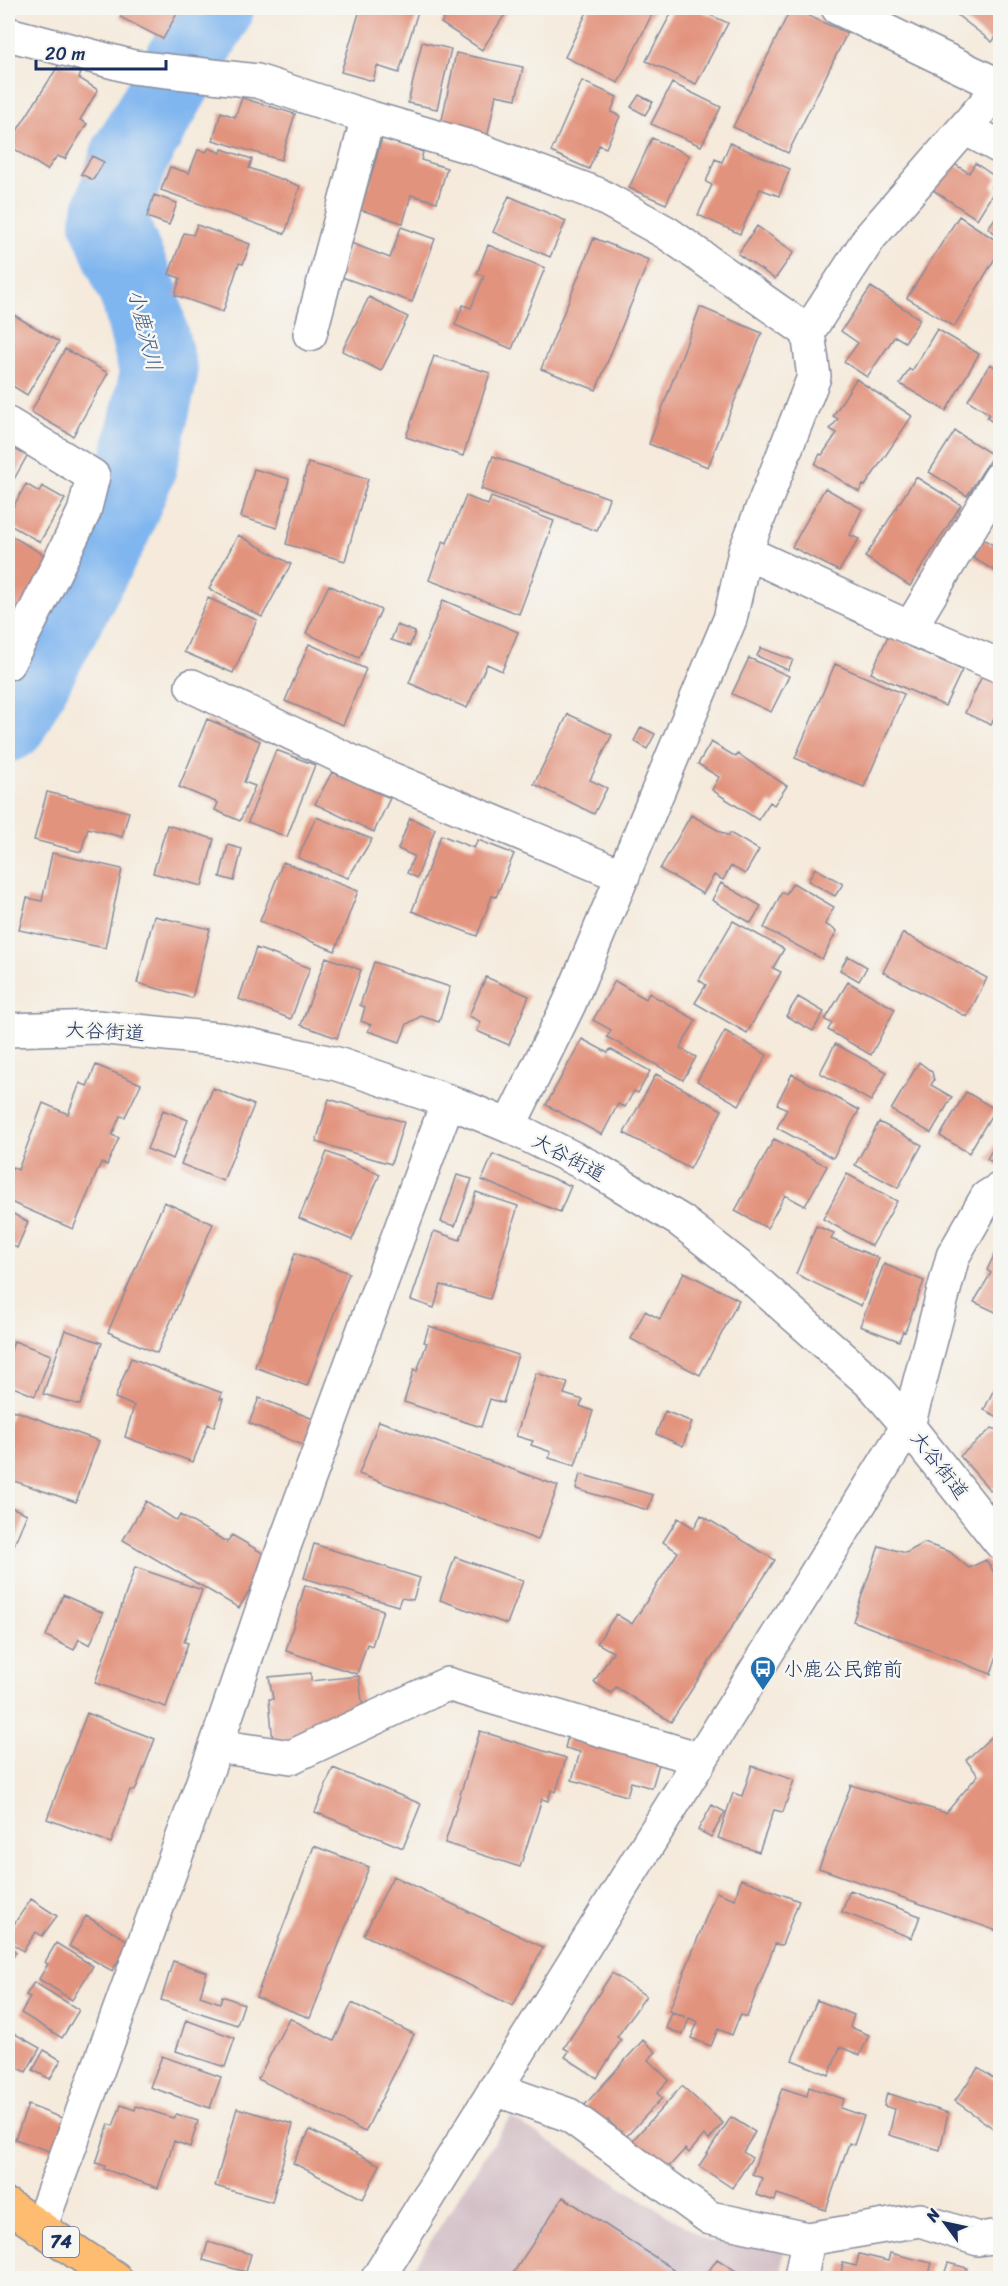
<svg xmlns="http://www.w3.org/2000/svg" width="1008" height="2286" font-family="Sriracha,'Klee One',sans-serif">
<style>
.industrial{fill:#d2bec5}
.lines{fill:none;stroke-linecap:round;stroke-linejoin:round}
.river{stroke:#80b6ef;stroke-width:78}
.building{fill:#e2937d}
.minor-casing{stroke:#888c9c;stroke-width:36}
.tertiary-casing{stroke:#888c9c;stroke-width:36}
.primary-casing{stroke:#888c9c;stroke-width:36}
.minor{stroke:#fff;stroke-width:33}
.tertiary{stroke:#fff;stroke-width:33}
.primary{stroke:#fdbc6f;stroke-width:33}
.labels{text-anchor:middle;stroke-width:5;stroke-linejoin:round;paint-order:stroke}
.shield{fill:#f6f6f2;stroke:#5d6b8a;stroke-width:1.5}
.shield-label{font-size:18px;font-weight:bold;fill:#1b2f5e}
.street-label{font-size:20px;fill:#1b2f5e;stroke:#f6f6f2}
.poi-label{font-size:20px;fill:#1b2f5e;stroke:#f6f6f2;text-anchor:start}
.water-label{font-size:21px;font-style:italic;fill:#39588a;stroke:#f6f6f2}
</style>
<rect width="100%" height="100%" fill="#f6f6f2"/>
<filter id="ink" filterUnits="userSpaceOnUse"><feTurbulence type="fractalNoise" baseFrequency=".0167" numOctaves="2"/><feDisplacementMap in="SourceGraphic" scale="12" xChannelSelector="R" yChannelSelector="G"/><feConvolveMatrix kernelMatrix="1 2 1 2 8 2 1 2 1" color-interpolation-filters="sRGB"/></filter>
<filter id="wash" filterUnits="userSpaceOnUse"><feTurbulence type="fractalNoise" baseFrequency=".008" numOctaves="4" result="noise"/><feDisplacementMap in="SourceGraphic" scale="24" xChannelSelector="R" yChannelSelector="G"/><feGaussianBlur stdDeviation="1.35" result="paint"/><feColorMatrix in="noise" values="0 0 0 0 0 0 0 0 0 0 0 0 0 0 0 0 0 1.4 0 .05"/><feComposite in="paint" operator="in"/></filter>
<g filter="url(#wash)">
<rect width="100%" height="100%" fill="#f5eadb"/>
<!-- industrial -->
<path class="industrial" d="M510 2117 710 2242 784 2246 781 2278H407Z"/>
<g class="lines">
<!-- river -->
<path class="river" d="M8 723 112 528 138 465 159 374 140 297 109 222 129 157 215 8"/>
</g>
<g id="blocks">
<!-- building -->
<path class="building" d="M125 8H180L163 39 120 17Z
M352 8H419L399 73 377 66 373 81 341 72 360 10Z
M451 8H509L482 50 441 23Z
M589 8H655L618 83 565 57Z
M674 8H695L728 23 696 84 646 61Z
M791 8 847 33 788 153 733 127Z
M948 8H1000V32L992 42Z
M422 42 451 49 437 109 408 103Z
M456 53 523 67 516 99 496 95 487 139 440 129Z
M60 63 81 73 79 78 98 90 80 120 87 124 65 159 57 156 47 170 8 145Z
M582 81 617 97 611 112 620 116 606 148 599 145 589 169 551 152Z
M672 83 721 107 701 146 651 124Z
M639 95 653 102 645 115 631 107Z
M242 98 295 114 281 160 213 140 221 112 235 117Z
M382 138 423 152 421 160 447 168 437 202 411 195 403 223 361 210Z
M652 138 689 155 666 204 629 188Z
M730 143 790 169 779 196 760 189 740 234 698 215 712 185 706 182 715 159 722 162Z
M209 148 221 153 222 149 252 159 249 168 300 186 285 234 161 190 170 167 189 173 198 150 206 152Z
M92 156 104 162 93 180 81 174Z
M951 162 969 173 975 163 997 178 991 187 995 190 977 219 933 190Z
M154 195 177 203 169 225 147 217Z
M509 196 566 221 550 257 493 232Z
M1000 211V237L988 228Z
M959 216 1000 243V250L954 327 907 298Z
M197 225 250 244 243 264 239 263 223 312 175 295 180 278 169 274 184 233 193 235Z
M757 226 794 252 775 279 738 254Z
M401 227 435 239 412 302 339 276 351 243 390 258Z
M594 238 649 260 596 390 541 369Z
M488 245 545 268 512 349 455 325 463 305 471 308 484 276 477 273Z
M871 287 920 319 905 342 895 336 867 377 844 362 858 343 841 331Z
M369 297 408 317 381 371 342 351Z
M700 307 762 333 708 467 649 444Z
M14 315 59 342 27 395 8 383V320L11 322Z
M937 329 979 354 946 411 900 384 909 369 912 371Z
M65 349 108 373 73 436 31 412Z
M434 356 490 373 463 456 406 437Z
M990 364 1000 370V427L987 418 989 414 968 400Z
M856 379 912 416 865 486 863 485 859 492 815 464 820 454 822 455 837 433 830 429 838 419 833 416Z
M955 431 993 455 967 496 929 472Z
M8 445 27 456 14 479 8 476Z
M493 456 609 498 597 531 481 489Z
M308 463 368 479 345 561 286 544Z
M254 469 289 479 277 528 241 517Z
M916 477 961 505 910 586 865 557Z
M26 484 39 492 42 486 65 499 40 542 8 524V516Z
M825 488 862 509 850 535 859 539 839 571 792 547Z
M466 496 488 505 491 497 554 521 519 614 429 580 443 541 447 543Z
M1000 531V574L973 558 983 539 993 545Z
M8 534 58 563 24 620 8 612Z
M238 535 291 564 262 617 209 589Z
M329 585 381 610 359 658 306 633Z
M208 598 257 620 233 673 184 652Z
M443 600 518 632 502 671 487 664 467 708 409 683Z
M397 625 415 632 410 646 391 640Z
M888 636 962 670 945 706 871 673Z
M309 644 366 669 343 725 285 701Z
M761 648 793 660 788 670 757 656Z
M749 658 789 676 771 712 732 694Z
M835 664 904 694 864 787 795 758Z
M982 676 1000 684V706L991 725 965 713Z
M568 714 612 735 590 780 607 788 594 814 534 784Z
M207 719 260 741 244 782 255 786 240 821 215 810 218 803 179 787Z
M641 727 655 734 647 749 634 741Z
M711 742 736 757 738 754 787 786 774 805 770 802 758 820 712 790 719 777 698 764Z
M276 750 315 765 287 837 248 822Z
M332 772 390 798 374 832 315 804Z
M47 792 129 812 122 837 88 828 81 852 34 840Z
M691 815 728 836 730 833 759 850 745 874 731 866 723 880 714 875 703 894 660 869Z
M316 817 372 839 348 878 298 858Z
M410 818 435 829 417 878 407 873 414 856 398 849Z
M167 825 214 839 202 886 153 873Z
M441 835 474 848 478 840 514 854 496 897 492 896 477 936 412 911Z
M228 845 242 849 234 881 220 877Z
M52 853 122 869 105 948 19 930 27 898 42 901Z
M283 862 358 891 335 951 260 921Z
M815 868 843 884 835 896 808 881Z
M721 883 761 906 751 923 712 900Z
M793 883 834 907 825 924 837 931 822 959 764 928 782 892 786 894Z
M154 916 210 929 192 998 137 983Z
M733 921 784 949 773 968 781 972 747 1033 695 1003 706 985 699 980Z
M903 933 987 978 967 1017 883 972Z
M256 948 310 968 291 1019 239 999Z
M848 956 867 967 859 981 840 970Z
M326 957 361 970 337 1038 301 1025Z
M374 962 450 987 439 1022 421 1016 407 1024 400 1042 368 1031 371 1025 361 1021 365 1007 360 1005Z
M486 977 529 996 509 1045 477 1031 481 1022 469 1016Z
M615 981 646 999 649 993 696 1020 680 1048 696 1057 683 1080 607 1037 611 1030 593 1020Z
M848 982 895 1009 871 1055 828 1030 832 1023 825 1020Z
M798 997 824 1012 813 1031 786 1016Z
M725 1031 767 1055 739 1105 697 1081Z
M582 1039 608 1053 610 1049 650 1071 638 1093 634 1091 625 1107 618 1104 602 1135 546 1105Z
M835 1044 887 1072 871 1101 820 1073Z
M919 1062 932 1072 934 1080 931 1085 952 1097 931 1133 891 1110Z
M96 1065 141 1084 125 1117 120 1116 112 1135 119 1138 107 1165 101 1163 73 1229 8 1201V1179L12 1167 18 1170 43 1103 68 1114 80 1083 87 1086Z
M656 1074 722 1110 690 1169 624 1133Z
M792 1074 859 1110 833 1158 777 1128 787 1109 777 1104Z
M213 1088 254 1105 223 1181 181 1164Z
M966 1092 995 1109 969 1153 940 1136Z
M329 1099 404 1122 391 1164 316 1142Z
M163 1110 188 1120 173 1159 147 1149Z
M879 1122 922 1145 898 1188 855 1165Z
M1000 1135V1167L987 1159Z
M774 1139 827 1166 805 1206 785 1195 767 1228 735 1211Z
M327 1152 380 1174 352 1240 299 1218Z
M493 1154 571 1186 560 1212 482 1180Z
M847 1174 897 1201 872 1246 823 1219Z
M457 1175 472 1179 455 1226 441 1222Z
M476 1192 518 1206 490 1299 441 1285 434 1308 411 1300 434 1231 460 1240Z
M164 1202 213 1224 157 1353 108 1332Z
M8 1211 28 1222 17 1248 11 1244 10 1247 8 1246Z
M816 1226 834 1233 831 1239 879 1258 861 1306 796 1274Z
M1000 1243V1314L974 1302 991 1273 987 1270Z
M295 1253 349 1273 307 1386 255 1367Z
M884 1264 924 1281 905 1332 903 1331 899 1341 860 1326Z
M684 1272 739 1300 700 1375 631 1339 645 1311 660 1319Z
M429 1326 518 1355 503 1403 490 1399 481 1427 404 1402 414 1369 417 1371 427 1343 424 1342Z
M65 1330 102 1343 80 1405 43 1394Z
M14 1341 51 1355 35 1396 8 1385V1359Z
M131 1358 222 1393 220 1399H223L214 1427 208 1424 193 1462 125 1437 134 1406 115 1398Z
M536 1373 568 1383 564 1394 583 1400 580 1406 593 1411 575 1466 549 1458 551 1452 531 1445 533 1441 516 1436Z
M998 1381 1000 1382V1418L984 1410Z
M259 1398 316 1420 305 1446 249 1423Z
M13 1410 99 1441 76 1502 8 1479V1424Z
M665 1411 692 1422 683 1446 656 1434Z
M379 1421 558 1486 538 1540 359 1474Z
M992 1428 1000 1431V1495L994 1487 990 1490 960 1456Z
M580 1474 653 1495 648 1510 576 1489Z
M146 1501 177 1521 180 1515 227 1542 232 1535 266 1555 259 1566 262 1569 239 1608 123 1540Z
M8 1506 27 1514 8 1559Z
M701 1515 775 1560 671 1722 616 1687 611 1693 594 1682 613 1652 597 1643 616 1614 632 1624 678 1552 663 1542 678 1518 694 1528Z
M924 1543 950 1552 969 1568 986 1560 1000 1582V1646L991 1674 853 1621 879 1546 906 1553Z
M314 1544 420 1578 413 1600 401 1598 398 1606 304 1578Z
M455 1557 523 1581 507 1624 440 1600Z
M135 1567 202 1590 184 1642 188 1643 166 1707 95 1683Z
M305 1585 383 1610 372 1646 367 1644 357 1674 286 1651Z
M63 1595 103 1613 90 1645 79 1639 74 1650 46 1636Z
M311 1673V1681L359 1676 364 1718 319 1737 273 1742 269 1699H273L269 1677Z
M87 1713 155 1739 135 1791 130 1790 111 1843 47 1819Z
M1000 1729V1932L819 1868 851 1785 946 1813 978 1775 966 1760Z
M480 1731 566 1758 556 1792 551 1790 548 1801 542 1799 520 1867 445 1843Z
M569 1732 661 1757 652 1788 631 1782 627 1796 572 1780 580 1752 565 1748Z
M752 1766 794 1780 783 1812 774 1810 759 1852 718 1838 733 1793 742 1796Z
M333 1768 421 1804 403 1848 315 1812Z
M712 1805 725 1812 711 1837 698 1830Z
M314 1846 369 1867 310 2018 256 1997Z
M393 1876 543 1947 513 2006 364 1935Z
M741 1879 799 1901 782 1945 775 1944 747 2017 740 2015 732 2035 718 2029 711 2046 691 2038 698 2022 689 2018 683 2035 666 2028 672 2013 686 2017 669 2011 716 1892 735 1899Z
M850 1890 920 1916 912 1938 842 1912Z
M31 1899 57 1916 42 1936 36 1932 23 1951 8 1940V1933Z
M86 1916 130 1942 112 1971 69 1946Z
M56 1943 93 1966 72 2000 39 1979 48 1964 45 1962Z
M8 1946 16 1952 8 1965Z
M173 1961 207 1972 200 1996 220 2003 222 1996 244 2004 237 2025 161 2000Z
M612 1973 646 1996 617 2037 621 2040 597 2078 565 2057 569 2051 564 2048Z
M34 1982 79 2010 62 2038 21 2013 30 1997 26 1995Z
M817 2000 854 2015 850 2027 869 2035 860 2055 840 2047 829 2075 792 2060Z
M352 2003 414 2034 365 2132 258 2079 289 2018 334 2041Z
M186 2020 235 2038 225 2067 176 2051Z
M8 2030 40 2048 26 2072 9 2063 8 2066Z
M643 2040 656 2052 648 2060 669 2080 657 2093 662 2098 626 2137 608 2120 603 2126 583 2107Z
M44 2050 61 2060 50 2079 33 2070Z
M162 2056 221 2077 210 2108 150 2087Z
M978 2068 1000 2083V2133L955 2101Z
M682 2086 723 2123 709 2140 704 2135 689 2153 685 2149 665 2171 632 2141Z
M809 2087 844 2099 840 2108 864 2116 854 2145 849 2143 826 2210 777 2194 775 2201 756 2195 762 2178 752 2174 782 2088 807 2096Z
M887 2093 948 2113 940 2150 889 2135 895 2109 884 2106Z
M28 2105 67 2120 55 2153 15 2139Z
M121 2105 135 2110 136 2106 173 2118 176 2114 198 2121 190 2147 174 2141 158 2188 104 2169 105 2166 96 2163 109 2124 113 2126Z
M237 2108 293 2124 272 2202 215 2186Z
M731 2117 755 2132 743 2152 752 2158 732 2188 699 2166Z
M310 2130 380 2165 363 2199 293 2163Z
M563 2197 687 2278H510Z
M208 2242 251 2254 246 2272 203 2260Z
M890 2253 932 2263 928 2278H840L843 2263 856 2266 859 2254 888 2261Z
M717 2259 747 2278H704Z
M948 2263 967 2268 964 2278H943Z"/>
</g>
</g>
<g filter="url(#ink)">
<use href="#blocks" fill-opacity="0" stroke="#888c9c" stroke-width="1.5"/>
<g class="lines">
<defs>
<path id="minor" d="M838 8 1000 86
M8 34 133 67 257 81 368 117 477 149 597 194 667 233 808 332
M965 128 1000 147
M310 334 368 117
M8 424 93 476 84 512 30 622 8 663
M745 552 910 628 1000 666
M910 628 1000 478
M192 686 365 768 623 876
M509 1126 569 1004 730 619 745 552 814 377 808 332 870 237 1000 87
M908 1426 953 1256 987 1197 1000 1189
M216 1746 291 1757 447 1684 700 1759
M495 2089 569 2115 710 2218 808 2239
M40 2228 216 1746 283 1549 448 1101
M801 2278 808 2239 920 2220 978 2239 1000 2236"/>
<path id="tertiary" d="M8 1030 97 1027 226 1040 337 1064 448 1101 509 1126 597 1170 681 1221 742 1269 873 1385 908 1426 1000 1542
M378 2278 908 1426"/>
<path id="primary" d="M8 2206 115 2278"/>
</defs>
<!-- minor casing -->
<use href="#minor" class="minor-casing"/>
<!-- tertiary casing -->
<use href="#tertiary" class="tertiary-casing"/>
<!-- primary casing -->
<use href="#primary" class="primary-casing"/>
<!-- minor -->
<use href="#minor" class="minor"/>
<!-- tertiary -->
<use href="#tertiary" class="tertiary"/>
<!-- primary -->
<use href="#primary" class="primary"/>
</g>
</g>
<!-- icons -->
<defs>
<symbol id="bus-pin" viewBox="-11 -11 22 30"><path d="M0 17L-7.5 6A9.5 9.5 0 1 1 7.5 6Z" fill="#1f6fb2" stroke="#f6f6f2"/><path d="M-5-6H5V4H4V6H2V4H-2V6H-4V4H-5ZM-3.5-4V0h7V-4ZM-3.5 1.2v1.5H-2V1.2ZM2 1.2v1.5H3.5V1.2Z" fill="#fff"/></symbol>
</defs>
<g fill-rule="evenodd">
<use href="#bus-pin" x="748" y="1654" width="30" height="40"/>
</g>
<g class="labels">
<!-- shield labels -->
<rect class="shield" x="43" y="2227" width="36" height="30" rx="4.5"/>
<g class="shield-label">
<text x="61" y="2248">74</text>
</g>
<!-- street labels -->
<g class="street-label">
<text transform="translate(105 1031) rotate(3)" y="7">大谷街道</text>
<text transform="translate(569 1157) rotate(28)" y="7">大谷街道</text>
<text transform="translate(940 1465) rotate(52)" y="7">大谷街道</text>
</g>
<!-- poi labels -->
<g class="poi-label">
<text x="783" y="1676">小鹿公民館前</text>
</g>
<!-- water labels -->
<g class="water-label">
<text transform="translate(145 330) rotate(76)" y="7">小鹿沢川</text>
</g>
</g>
<!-- margin -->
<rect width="1008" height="2286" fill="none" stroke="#f6f6f2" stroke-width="30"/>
<!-- north arrow -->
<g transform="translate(945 2223) rotate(303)" stroke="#f6f6f2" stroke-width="4.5" paint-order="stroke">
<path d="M0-4.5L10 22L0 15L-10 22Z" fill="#1b2f5e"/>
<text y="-9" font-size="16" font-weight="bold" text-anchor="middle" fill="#1b2f5e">N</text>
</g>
<!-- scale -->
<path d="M36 60v9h130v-9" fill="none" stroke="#1b2f5e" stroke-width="3"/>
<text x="45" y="60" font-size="18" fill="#1b2f5e" stroke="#f6f6f2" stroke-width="4.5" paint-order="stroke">20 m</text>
</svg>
